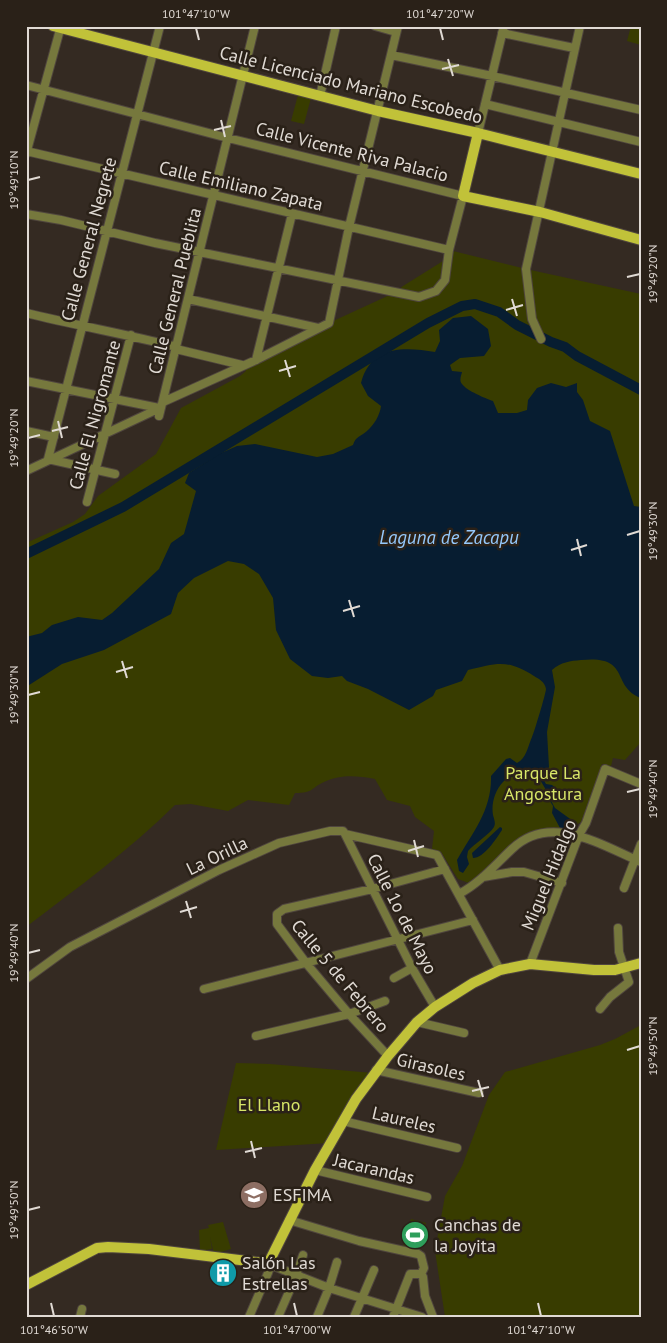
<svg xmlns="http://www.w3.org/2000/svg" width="667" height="1343" font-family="'PT Sans',sans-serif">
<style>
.green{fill:#383c00}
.water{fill:#071d31}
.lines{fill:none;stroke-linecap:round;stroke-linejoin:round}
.river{stroke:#071d31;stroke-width:10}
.minor-casing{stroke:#50463e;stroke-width:10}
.major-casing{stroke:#50463e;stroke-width:12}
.minor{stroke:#76783d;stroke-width:8}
.major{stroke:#c1c239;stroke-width:10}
.ticks{fill:none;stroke:#e0dad4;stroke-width:2}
.labels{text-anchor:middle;stroke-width:5;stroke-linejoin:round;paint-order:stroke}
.street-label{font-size:18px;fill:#e0dad4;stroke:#2a2118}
.park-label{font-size:18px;fill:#d8e668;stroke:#2a2118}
.poi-label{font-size:18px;fill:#e0dad4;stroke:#2a2118;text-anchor:start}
.water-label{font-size:19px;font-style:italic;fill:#95c9fc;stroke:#2a2118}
.neatline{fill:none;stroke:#e0dad4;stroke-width:2}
.ticks-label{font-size:12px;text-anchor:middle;fill:#e0dad4}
</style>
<rect width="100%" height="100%" fill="#342a22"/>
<!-- green -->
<path class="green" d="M631 26H641V45L627 41Z
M298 95 311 98 304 124 291 121Z
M449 250 526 269 641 294V742L625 760 613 758 611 766 602 764 581 822 567 831 534 834 474 885 458 879 441 852 432 849 434 831 415 817 410 806 387 800 375 779C357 776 342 774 324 782 309 789 314 793 295 793L289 805 248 800 228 811 191 804 175 805C130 850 77 888 26 927V543L73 522 85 514 98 496 156 454 181 408 240 376 246 371 245 368 318 328 394 293 403 286 443 261 446 263Z
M641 1025V1317H445L435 1251 445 1196 462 1166 489 1095 505 1072 600 1045 615 1039Z
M236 1063 270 1064 373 1073 329 1143 216 1150Z
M411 1219 426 1223 418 1250 403 1246Z
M223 1222 231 1249 214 1254 210 1237 212 1249 200 1251 199 1230 209 1228 208 1225Z"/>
<!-- water -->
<path class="water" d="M471 316 488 329 491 346 484 356 460 358 450 365 452 371 462 372C461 376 459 381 462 384 467 391 485 398 493 401L498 413H517L527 410 528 400 537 388 551 383 566 387 577 383V392L583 400 590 421 610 431 634 506 641 507V698C610 686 632 655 581 660 570 661 561 662 552 670L555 687 547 732 549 767 542 777 546 784 552 785 560 791 552 800 549 795V797L555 808 573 821 572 824 565 828H560L552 813 553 806 548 798 546 790 535 771 527 770C517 779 511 774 503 782 495 790 491 804 493 815 494 819 496 823 494 827 490 834 474 844 468 851L467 857 469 864 463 873 459 871 457 860C473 832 492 810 491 776L506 759 510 758 517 763C526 759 528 746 532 737 534 733 546 693 546 689 545 682 539 679 534 676 507 659 497 663 468 670L462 681 436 690 433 696 409 710 368 689 347 681 342 676 328 678 312 676 290 659 276 630 273 598 259 574 244 564 228 561 194 578 178 593 171 614 104 650 62 664 26 687V637L42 633 52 625 78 617 102 620 112 613 159 569 171 543 184 534 196 491 185 483 189 473 219 454 237 446 255 444 317 457 333 454 353 445C356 436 360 437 367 431 374 425 380 415 381 406L368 396 361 383C371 345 404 347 435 352L440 341 439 330 453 318Z
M500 827 502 828V830C496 839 484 858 473 858L472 853Z"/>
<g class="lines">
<!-- river -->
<path class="river" d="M26 554 123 507 428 323 462 306 475 304 499 312 517 325 551 342 565 347 577 356 641 390"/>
<defs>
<path id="minor" d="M375 26 396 32
M502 33 574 48
M391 55 492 76 641 110
M26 85 228 138 463 196 449 250 445 280 436 291 419 297 155 243 61 220 26 214
M320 96 336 26
M485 104 641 142
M478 133 504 26
M26 151 449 250
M26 154 61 26
M188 299 318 328
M26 313C75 325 124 334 173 346L176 349 242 365
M541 339 532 319 526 269 580 26
M256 360 292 214
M26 381 159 408
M159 416 255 26
M26 431 54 437
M26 471 160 408 163 402 256 360 329 323 349 227 398 26
M115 474 48 459 160 26
M87 502 131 335
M345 834 412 968 435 1007
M483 877 512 872H524L562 883
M624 888 641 844
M459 894C480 883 495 865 512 849 550 812 601 845 641 862
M530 964 579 835 586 823 605 769 641 784
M394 978 412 968
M26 979 70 947 219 870 279 843 330 831H343L345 834 437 855 500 970
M204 989 473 920
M600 1009 610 997 629 982 619 952 618 928
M417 1022 464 1033
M256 1036 349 1014 385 1001
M388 1056 349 1014 306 963 277 924V914L284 909 372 889 445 869
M376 1070 479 1093
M343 1121 457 1148
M315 1170 427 1197
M289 1220 359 1241 418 1254 421 1256 424 1268 421 1274H410L393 1317
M271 1265 329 1288 422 1317
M421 1274 423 1277 425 1296 433 1317
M80 1317 82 1309
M249 1317 268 1273 272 1261
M278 1317 296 1276 303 1255
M317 1317 329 1288 337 1262
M354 1317 374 1270"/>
<path id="major" d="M53 26 378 111 478 133 641 174
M478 133 463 196 540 212 641 240
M26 1285 97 1248 108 1247 149 1249 264 1263 270 1260 315 1170 356 1099 388 1056 417 1022 435 1007 473 983 500 970 530 964 594 970H615L641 963"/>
</defs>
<!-- minor casing -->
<use href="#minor" class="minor-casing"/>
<!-- major casing -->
<use href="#major" class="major-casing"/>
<!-- minor -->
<use href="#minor" class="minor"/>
<!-- major -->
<use href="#major" class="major"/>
</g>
<!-- ticks -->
<path class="ticks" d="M196 28 199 40M440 28 443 40M448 59 453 76M442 69 459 65M221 120 225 137M214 130 231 126M28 180 40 177M627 277 640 274M512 299 517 316M506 310 523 305M285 360 290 377M279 371 296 366M58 421 62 438M52 431 68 427M28 438 40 435M627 535 640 531M577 539 581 556M571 550 587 545M349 600 354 617M343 611 360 606M122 661 127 678M116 672 133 667M28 695 40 692M627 792 640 789M414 840 418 857M408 851 424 846M186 901 191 918M180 912 197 907M28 953 40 950M627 1050 640 1046M478 1080 483 1097M472 1091 489 1087M251 1141 255 1158M245 1152 262 1148M28 1210 40 1207M51 1303 54 1316M294 1303 297 1316M538 1303 541 1316"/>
<!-- icons -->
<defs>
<symbol id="school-disc" viewBox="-11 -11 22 22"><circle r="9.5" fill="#8d6e63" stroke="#2a2118"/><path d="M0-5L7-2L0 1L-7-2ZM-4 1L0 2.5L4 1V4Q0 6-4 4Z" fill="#fff"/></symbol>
<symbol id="stadium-disc" viewBox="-11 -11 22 22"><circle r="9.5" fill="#2e9e5b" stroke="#2a2118"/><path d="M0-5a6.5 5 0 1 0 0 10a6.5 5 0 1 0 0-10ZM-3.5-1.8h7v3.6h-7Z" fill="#fff"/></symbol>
<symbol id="building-disc" viewBox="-11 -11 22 22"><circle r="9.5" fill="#0f9aa8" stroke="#2a2118"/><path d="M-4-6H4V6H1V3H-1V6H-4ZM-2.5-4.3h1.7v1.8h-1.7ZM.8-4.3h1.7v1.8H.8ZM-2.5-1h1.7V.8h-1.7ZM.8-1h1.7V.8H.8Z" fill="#fff"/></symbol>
</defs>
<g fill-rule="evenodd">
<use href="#school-disc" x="238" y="1179" width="32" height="32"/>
<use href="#stadium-disc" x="399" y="1219" width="32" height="32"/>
<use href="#building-disc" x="207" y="1257" width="32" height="32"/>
</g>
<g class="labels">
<!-- street labels -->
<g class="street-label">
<text transform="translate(351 85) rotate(14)" y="6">Calle Licenciado Mariano Escobedo</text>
<text transform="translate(352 152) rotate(14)" y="6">Calle Vicente Riva Palacio</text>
<text transform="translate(241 186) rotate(13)" y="6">Calle Emiliano Zapata</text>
<text transform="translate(89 239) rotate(-75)" y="6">Calle General Negrete</text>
<text transform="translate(175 291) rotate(-76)" y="6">Calle General Pueblita</text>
<text transform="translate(95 415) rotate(-75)" y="6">Calle El Nigromante</text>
<text transform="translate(217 856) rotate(-26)" y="6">La Orilla</text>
<text transform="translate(549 875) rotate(-68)" y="6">Miguel Hidalgo</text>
<text transform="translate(402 914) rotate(63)" y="6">Calle 1o de Mayo</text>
<text transform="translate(340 976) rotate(50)" y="6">Calle 5 de Febrero</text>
<text transform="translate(431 1067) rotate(13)" y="6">Girasoles</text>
<text transform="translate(404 1120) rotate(13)" y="6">Laureles</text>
<text transform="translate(374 1169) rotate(13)" y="6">Jacarandas</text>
</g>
<!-- park labels -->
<g class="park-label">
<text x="543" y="779">Parque La<tspan x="543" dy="21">Angostura</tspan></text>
<text x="269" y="1111">El Llano</text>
</g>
<!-- poi labels -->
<g class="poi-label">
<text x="273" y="1201">ESFIMA</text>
<text x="434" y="1231">Canchas de<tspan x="434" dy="21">la Joyita</tspan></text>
<text x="242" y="1269">Salón Las<tspan x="242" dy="21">Estrellas</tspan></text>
</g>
<!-- water labels -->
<g class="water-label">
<text x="449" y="544">Laguna de Zacapu</text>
</g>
</g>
<!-- border -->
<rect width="667" height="1343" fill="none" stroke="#2a2118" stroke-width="55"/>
<rect x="28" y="28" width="612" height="1288" class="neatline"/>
<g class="ticks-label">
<text x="196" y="18">101°47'10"W</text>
<text x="440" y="18">101°47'20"W</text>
<text transform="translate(14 180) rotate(-90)" y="4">19°49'10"N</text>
<text transform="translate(653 274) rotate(-90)" y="4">19°49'20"N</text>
<text transform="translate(14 438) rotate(-90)" y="4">19°49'20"N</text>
<text transform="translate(653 531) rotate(-90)" y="4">19°49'30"N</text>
<text transform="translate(14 695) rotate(-90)" y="4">19°49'30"N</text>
<text transform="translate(653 789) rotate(-90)" y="4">19°49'40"N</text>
<text transform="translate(14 953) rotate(-90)" y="4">19°49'40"N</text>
<text transform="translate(653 1046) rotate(-90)" y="4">19°49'50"N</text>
<text transform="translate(14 1210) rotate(-90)" y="4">19°49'50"N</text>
<text x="54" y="1334">101°46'50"W</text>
<text x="297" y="1334">101°47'00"W</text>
<text x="541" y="1334">101°47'10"W</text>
</g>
</svg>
